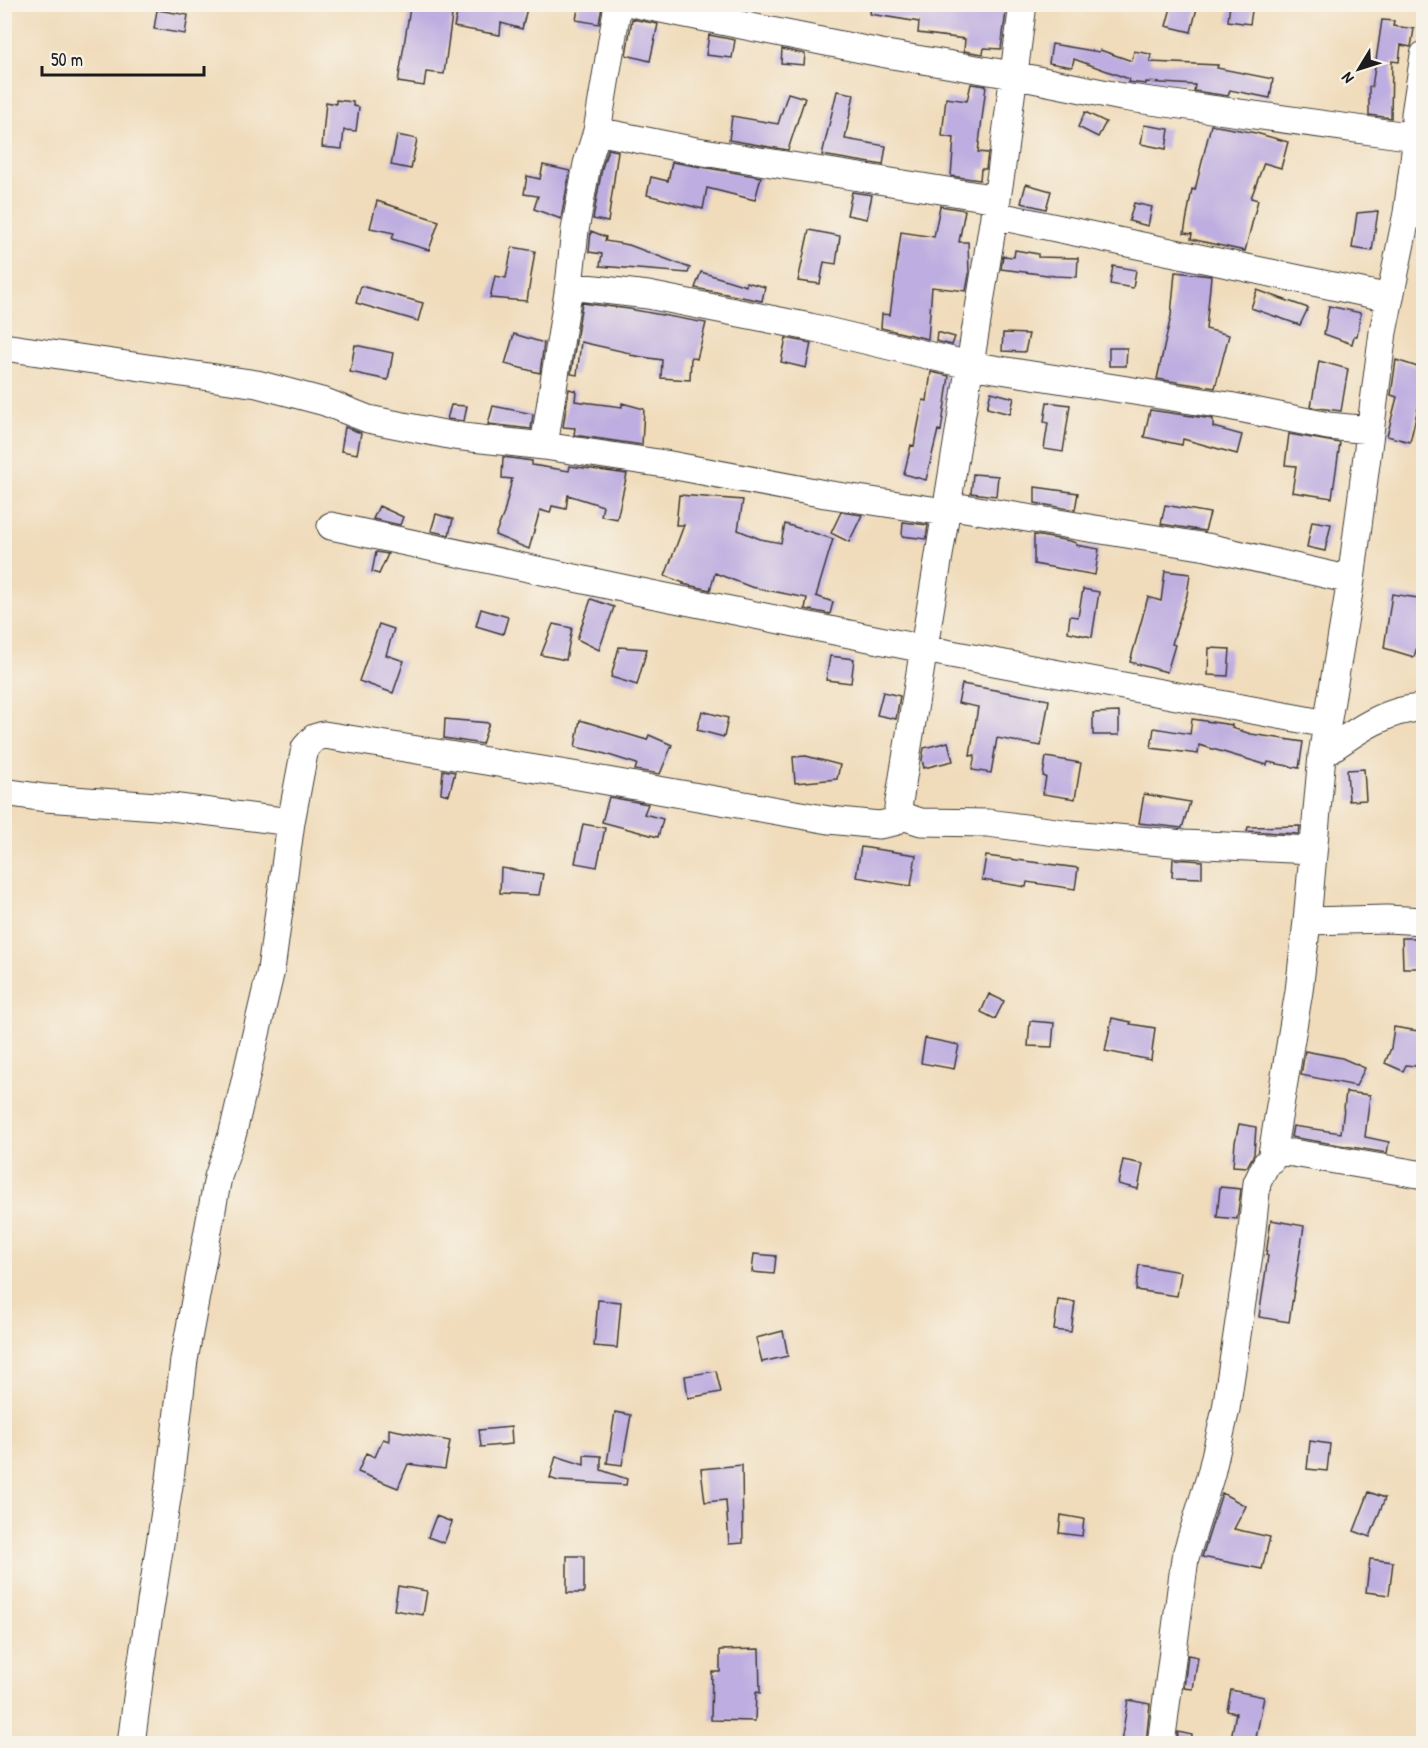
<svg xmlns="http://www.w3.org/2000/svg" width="1428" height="1748" font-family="'Patrick Hand',sans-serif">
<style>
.building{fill:#beade0}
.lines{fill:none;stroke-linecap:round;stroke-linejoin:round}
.minor-casing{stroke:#3c3934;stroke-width:29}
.minor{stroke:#fff;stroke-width:27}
</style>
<rect width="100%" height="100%" fill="#f7f3e8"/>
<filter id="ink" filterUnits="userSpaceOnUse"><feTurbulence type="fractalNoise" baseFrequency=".0167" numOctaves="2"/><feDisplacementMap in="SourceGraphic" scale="12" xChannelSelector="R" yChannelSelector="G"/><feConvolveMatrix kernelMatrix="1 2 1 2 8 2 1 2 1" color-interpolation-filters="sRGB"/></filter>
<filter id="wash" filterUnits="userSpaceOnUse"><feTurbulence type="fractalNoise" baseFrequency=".008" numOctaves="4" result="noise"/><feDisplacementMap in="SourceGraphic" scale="24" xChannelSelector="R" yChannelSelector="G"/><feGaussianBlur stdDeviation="1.35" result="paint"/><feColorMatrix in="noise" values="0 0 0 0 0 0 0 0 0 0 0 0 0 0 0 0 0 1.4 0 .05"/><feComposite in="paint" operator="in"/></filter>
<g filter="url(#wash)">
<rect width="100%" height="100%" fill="#f0dcbb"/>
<g id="blocks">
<!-- building -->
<path class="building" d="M459 4H528L522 29 501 23 500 35 454 27Z
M579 4 602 7 599 24 576 20Z
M871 4H1007L1001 49 984 48 983 54 964 51 965 39 918 33 919 22 870 14Z
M1172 4H1198L1191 32 1166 26Z
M1230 4H1253L1250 24 1228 21Z
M410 8 452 15 444 74 426 72 424 86 398 82Z
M157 10 188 15 185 34 154 29Z
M632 19 658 24 650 61 626 55Z
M1382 20 1394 21 1393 26 1414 29 1411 47 1401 45 1399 62 1392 61 1391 118 1369 115V87H1372Z
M709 35 735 40 732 58 706 55Z
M1052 44 1099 52 1100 50 1132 61 1134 51 1151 54 1150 62 1218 65 1217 68 1273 79 1270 98 1230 90 1228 96 1194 91 1195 85 1146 82V84L1128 82 1129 79 1074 59 1072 67 1049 63Z
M782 49 805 54 804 65 781 63Z
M971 84 986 86 978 152 988 153 986 169H981L980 180 951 176 954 138 942 136 946 98 967 101Z
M837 91 854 94 845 139 886 146 883 165 822 155Z
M788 93 805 98 788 150 729 140 732 116 778 124Z
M336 100 353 102V106L359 107 356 131 344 130 342 149 322 147 326 102 336 104Z
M1085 112 1106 122 1098 137 1078 127Z
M1144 125 1169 129 1166 149 1141 144Z
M1211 125 1256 133 1288 142 1281 168 1264 163 1251 198 1258 200 1245 251 1191 239 1192 234 1184 233 1192 189 1195 190Z
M397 135 417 139 411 169 391 165Z
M608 149 618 151 608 222 593 219 602 168Z
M672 162 761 177 755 200 707 188 703 209 647 195 651 177 668 181Z
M543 165 570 171 561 219 534 209 538 196 524 194 527 176 540 179Z
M1026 184 1051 191 1046 209 1021 203Z
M852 192 872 195 867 219 847 215Z
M377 201 439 221 429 250 392 239 394 233 370 228Z
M1134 203 1152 207 1148 226 1129 221Z
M940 206 965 210 959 242H968L969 275 966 291 932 287 928 339 881 328 882 314 890 315 901 232 934 237Z
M1378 211 1372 251 1352 248 1357 213Z
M809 230 840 236 836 264 824 262 820 284 798 281Z
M591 231 606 237 605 241 629 245 690 268 688 273 600 266 602 254 589 252Z
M512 247 535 251 527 301 490 298 495 276 506 278Z
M1015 250 1038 254V257L1078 258 1077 277 1055 276 1001 269 1003 256 1014 257Z
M1113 266 1136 270 1133 288 1110 284Z
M701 272 746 286V282L765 287 762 301 695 288Z
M1175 272 1211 276 1206 329 1229 335 1215 388 1157 379 1171 316Z
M361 286 423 303 418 321 356 303Z
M1257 290 1308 308 1300 325 1251 308Z
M582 303 629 309 706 323 697 359 691 357 690 380 661 378 662 360 630 355V353L581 342 577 375 571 374Z
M1329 306 1361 313 1357 336H1354L1352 344 1324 334Z
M937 332 955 337 952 345 936 341Z
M1003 333 1029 334 1025 352 1002 351Z
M514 334 544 343 540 373 505 364Z
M786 338 811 343 806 368 781 362Z
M355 345 393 353 388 380 350 372Z
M1109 348H1127L1126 366H1109Z
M1396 360 1424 369V395L1420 405 1419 404 1410 442 1387 436 1397 397 1391 395Z
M1319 361 1348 369 1341 411 1311 407Z
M931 372 949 376 941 431 938 430 926 480 904 474 911 445 914 446 923 400 927 401Z
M569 389 576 391 575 401 622 407V403L644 409 642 445 574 435 575 428 563 427Z
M991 392 1014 398 1010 414 987 408Z
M1047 402 1070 405 1063 452 1044 449 1048 423 1044 422Z
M451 405 467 406 464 421 447 419Z
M493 406 533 414 531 429 488 424Z
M1150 410 1213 419V427L1242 435 1237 454 1183 439 1182 445 1144 437Z
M345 427 361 433 357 454 341 451Z
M1289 434 1340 443 1332 498 1292 492 1296 466 1285 465Z
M503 457 532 461V465L569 471 570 466 627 474 617 519 601 516 603 506 568 495 566 509 552 506 550 513 540 510 529 549 495 535 504 513 512 479 502 478Z
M973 474 998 476 996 496 971 493Z
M1035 487 1078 493 1075 510 1035 503Z
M679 495 743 500 738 530 760 539 781 543 785 524 833 539 816 596 833 602 830 614 805 609 807 598 751 587 715 573 710 590 683 584 684 583 665 576 684 525H676Z
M1165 505 1210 513 1205 531 1161 524Z
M379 506 403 517 400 525 373 519Z
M841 512 862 515 849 542 831 533Z
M436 514 453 519 449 535 431 531Z
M1312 521 1331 524 1325 551 1307 547Z
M903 522 928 525 926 539 902 536Z
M1034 535 1070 541 1076 543V545L1099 549 1095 575 1034 564Z
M376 552 388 554 379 574 372 572Z
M1165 571 1190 574 1187 595 1172 644 1175 645 1167 672 1130 662 1148 597 1161 601Z
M1083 589 1099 592 1092 637 1068 632 1070 616 1078 617Z
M1392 594 1424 599V641H1419L1414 657 1384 648Z
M591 599 614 607 599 650 577 639Z
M481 609 508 617 503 634 476 626Z
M379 624 394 629 386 655 404 661 393 693 359 681Z
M553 624 572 628 566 660 541 655Z
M619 647 647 649 637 685 611 677Z
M1209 648 1230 649 1228 676 1208 675Z
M830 656 854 659 851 683 826 680Z
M962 684 1049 700 1041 746 997 738 991 773 972 770 975 755 970 756 978 707 958 703Z
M883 692 900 696 896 719 877 715Z
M702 711 728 718 724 737 697 730Z
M1119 712V735H1093V713Z
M445 719 489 723 482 744 444 738Z
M1192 719 1232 725V728L1251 734 1303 742 1299 768 1268 762 1267 765 1199 745 1198 754 1151 748 1154 728 1190 734Z
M580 720 647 740 649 735 672 745 660 774 635 770 637 764 599 752 575 747Z
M948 742 953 761 924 768 922 760 924 748Z
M806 756 840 765 837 779 795 783 793 757Z
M1046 757 1081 763 1075 799 1043 794 1046 777 1043 776Z
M1364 769 1366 800 1349 801 1347 770Z
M443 770 455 772 449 795 441 793Z
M1144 794 1190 802 1182 828 1139 823Z
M609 797 648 804 644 814 663 819 658 837 602 822Z
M583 824 605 828 597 867 575 863Z
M1300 826 1299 834 1247 831 1248 827Z
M861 847 916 855 911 886 856 877Z
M986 856 1078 868 1075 889 1027 882 1026 887 982 880Z
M1173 859 1202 861V878L1172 877Z
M501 868 543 874 539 895 500 893Z
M1402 938H1419V947L1424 946V968H1403Z
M989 994 1004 1001 995 1019 981 1012Z
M1112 1018 1131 1022 1130 1024 1155 1028 1151 1060 1105 1051Z
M1030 1021 1054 1023 1052 1047 1028 1046Z
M1394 1027 1424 1032V1067L1406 1065 1403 1071 1385 1063 1391 1048Z
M925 1038 959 1045 954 1069 921 1063Z
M1305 1051 1342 1058 1365 1068 1356 1086 1301 1075Z
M1346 1092 1370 1095 1365 1137 1389 1142 1387 1153 1291 1137 1293 1126 1341 1133Z
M1239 1124 1256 1127 1254 1154 1247 1167 1233 1166 1235 1142Z
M1123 1160 1143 1164 1138 1189 1118 1184Z
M1220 1187 1241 1189 1237 1219 1217 1217Z
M1271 1220 1304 1226 1289 1322 1259 1317 1268 1256 1266 1255Z
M754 1254 776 1256 774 1274 752 1272Z
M1139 1265 1181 1272 1177 1296 1136 1290Z
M598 1300 621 1302 617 1348 594 1346Z
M1058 1300 1075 1302 1071 1332 1054 1330Z
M783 1331 788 1356 762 1362 756 1338Z
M716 1371 721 1392 688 1398 685 1376Z
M615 1412 631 1415 622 1465 607 1463Z
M511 1427 512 1444 481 1447 479 1430Z
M389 1429 450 1441 445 1469 408 1464 398 1488 358 1472 366 1453 375 1457 383 1439 389 1441Z
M1310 1441 1330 1444 1327 1471 1307 1469Z
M584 1455 601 1456V1470L627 1479 626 1485 558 1481 550 1478 556 1456 584 1465Z
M742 1465 743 1543 729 1544 726 1500 705 1502 701 1469Z
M1369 1492 1385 1498 1370 1537 1354 1531Z
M1222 1493 1246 1506 1234 1529 1270 1537 1262 1569 1202 1557Z
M1061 1515 1084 1519 1082 1536 1059 1533Z
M436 1516 452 1522 444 1543 428 1537Z
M567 1556H584V1593H567Z
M1370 1559 1393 1562 1389 1595 1366 1592Z
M398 1586 427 1591 423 1615 394 1610Z
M759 1649 760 1693 756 1692 755 1721 711 1720 712 1672H720V1650Z
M1188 1655 1198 1657 1193 1689 1184 1688Z
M1231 1690 1264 1697 1255 1743H1230L1236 1713 1227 1711Z
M1128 1700 1150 1704 1146 1743 1121 1742Z
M1178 1732 1192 1735 1191 1743H1177Z"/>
</g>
</g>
<g filter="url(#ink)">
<use href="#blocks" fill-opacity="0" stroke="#3c3934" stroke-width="1.5"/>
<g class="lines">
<defs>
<path id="minor" d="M636 4 886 54 1013 75 1122 97 1415 137
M1023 4 1001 173 898 808 902 816 921 822 988 823 1071 834 1184 844 1313 850
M1424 55 1415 114V152L1407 213 1383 332 1351 580 1322 755 1307 921 1387 919 1424 921
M597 131 691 150 997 199
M994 215 1390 298
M569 286 648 295 810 327 969 365 1229 406 1328 426 1370 430
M4 347 257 384 325 402 368 419 454 436 544 446 665 464 825 494 945 512
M544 446 569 286 575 230 587 164 597 131 618 4
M946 505 1207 547 1351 580
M331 526 631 590 924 649 1327 724
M1322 755C1352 734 1386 708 1424 708
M4 792 45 798 171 807 291 822 305 748 314 738 324 735 567 774 829 820 879 825 894 822 902 816
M1271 1160 1299 991 1307 921
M131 1744 141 1667 170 1479 184 1360 218 1177 233 1132 271 970 291 822
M1161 1744 1185 1558 1211 1474 1226 1409 1250 1248 1257 1183 1266 1164 1278 1152 1293 1153 1424 1175"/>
</defs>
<!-- minor casing -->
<use href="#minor" class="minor-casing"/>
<!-- minor -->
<use href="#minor" class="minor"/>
</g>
</g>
<!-- margin -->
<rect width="1428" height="1748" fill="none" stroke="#f7f3e8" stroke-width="24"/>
<!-- north arrow -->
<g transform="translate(1359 69) rotate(232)" stroke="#f7f3e8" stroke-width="4.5" paint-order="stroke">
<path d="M0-4.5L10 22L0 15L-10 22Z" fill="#1c1c1c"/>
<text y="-9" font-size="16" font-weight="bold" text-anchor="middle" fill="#1c1c1c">N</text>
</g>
<!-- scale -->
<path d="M42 66v9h162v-9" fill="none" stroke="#1c1c1c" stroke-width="3"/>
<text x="51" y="66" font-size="18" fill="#1c1c1c" stroke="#f7f3e8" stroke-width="4.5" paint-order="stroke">50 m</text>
</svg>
